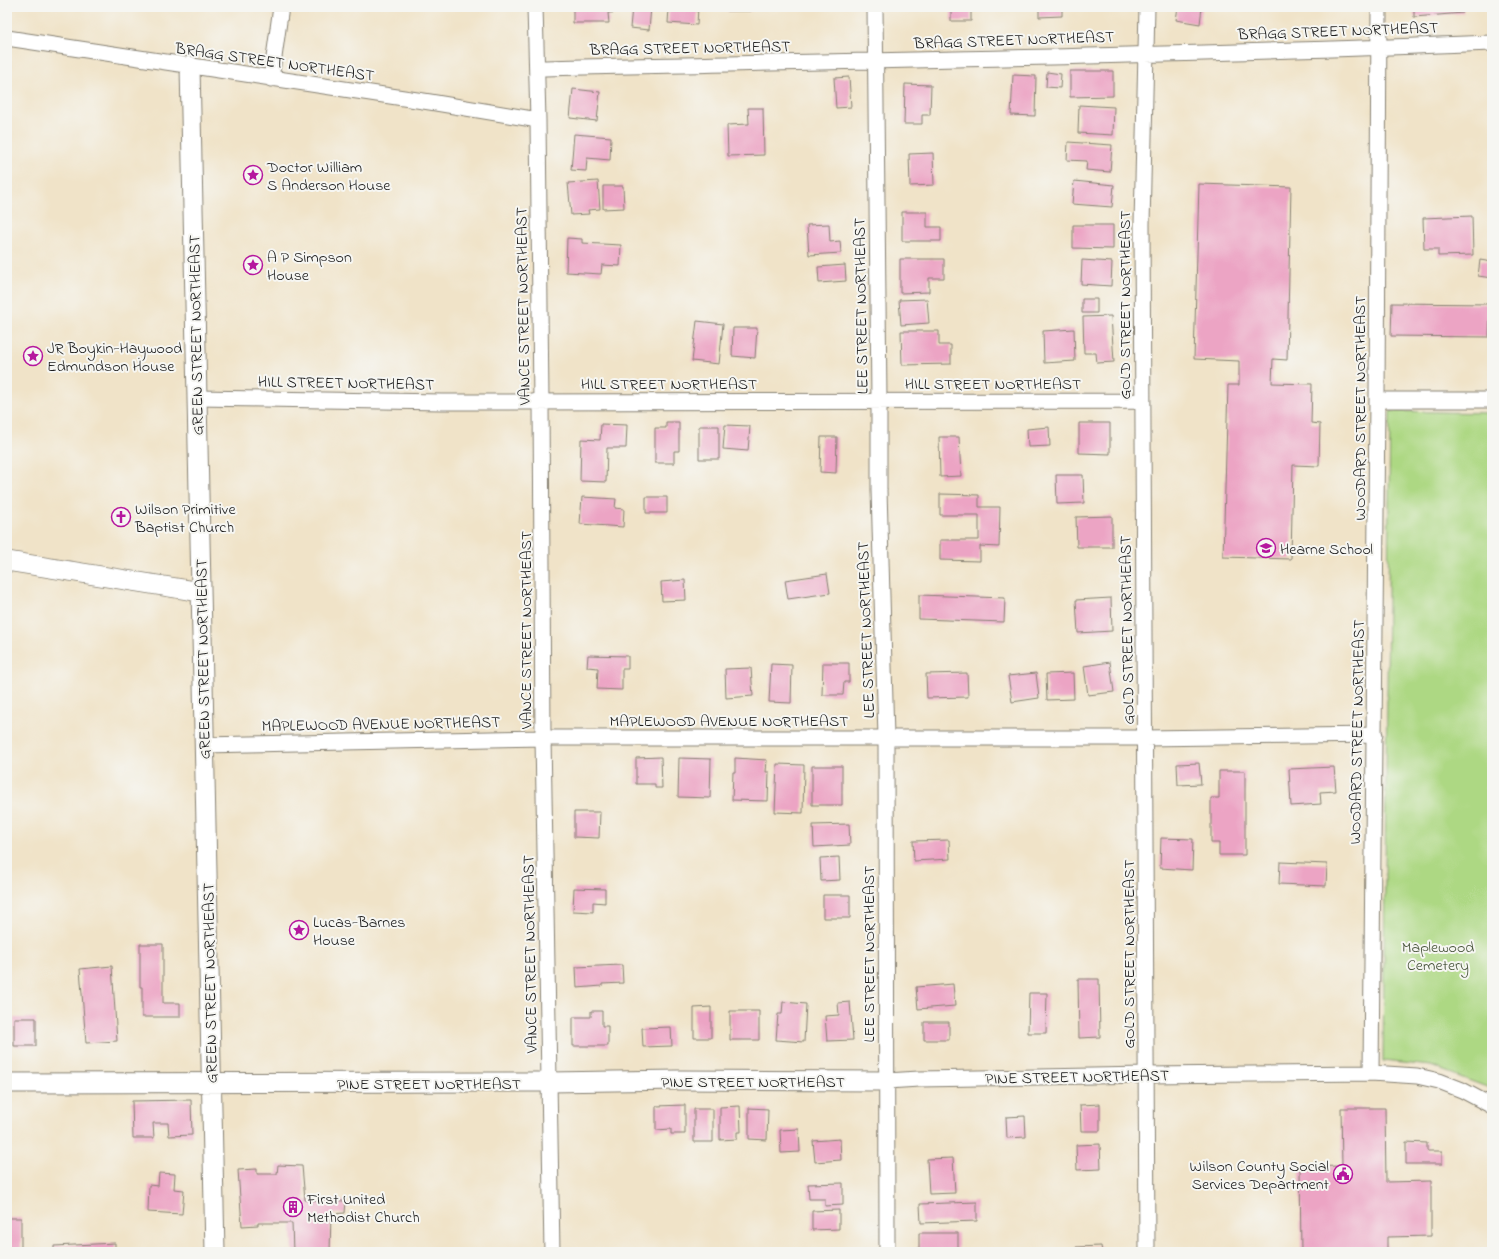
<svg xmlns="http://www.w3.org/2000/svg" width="1499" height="1259" font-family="'Indie Flower',sans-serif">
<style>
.green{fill:#add883;stroke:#647a50}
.building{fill:#eca4c4}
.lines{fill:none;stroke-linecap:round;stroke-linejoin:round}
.minor-casing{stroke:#868072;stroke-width:17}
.tertiary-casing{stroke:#868072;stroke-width:21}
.minor{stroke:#fff;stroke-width:15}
.tertiary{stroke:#fff;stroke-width:19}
.labels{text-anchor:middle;stroke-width:4;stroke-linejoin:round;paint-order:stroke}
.street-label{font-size:16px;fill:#1c1c1c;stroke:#f6f6f2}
.poi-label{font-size:16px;fill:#1c1c1c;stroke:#f6f6f2;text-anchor:start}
.park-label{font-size:16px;fill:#48543b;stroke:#f6f6f2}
</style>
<rect width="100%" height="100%" fill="#f6f6f2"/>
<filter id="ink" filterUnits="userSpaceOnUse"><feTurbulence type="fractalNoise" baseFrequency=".025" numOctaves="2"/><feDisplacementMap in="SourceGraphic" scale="8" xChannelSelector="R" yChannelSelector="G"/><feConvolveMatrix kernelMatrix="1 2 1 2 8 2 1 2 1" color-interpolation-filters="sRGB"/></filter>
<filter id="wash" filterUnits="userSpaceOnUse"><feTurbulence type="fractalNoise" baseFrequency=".012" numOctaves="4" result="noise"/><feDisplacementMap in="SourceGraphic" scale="16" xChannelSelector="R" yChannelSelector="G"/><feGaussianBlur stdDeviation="0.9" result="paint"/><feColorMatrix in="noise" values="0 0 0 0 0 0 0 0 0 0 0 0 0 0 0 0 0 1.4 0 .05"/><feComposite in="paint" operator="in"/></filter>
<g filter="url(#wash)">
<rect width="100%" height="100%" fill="#f0e3c8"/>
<!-- green -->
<path class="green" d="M1390 411 1492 413V1089L1431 1066 1383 1061Z"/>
<g id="blocks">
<!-- building -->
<path class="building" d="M573 7H623V12L608 13 609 23H573Z
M632 7H651L649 30 630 28Z
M669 7H698L697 25 668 23Z
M727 7H751V11H727Z
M951 7H971V21H951Z
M1039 7H1062V16L1039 17Z
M1178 7H1202L1200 24 1176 20Z
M1414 7H1463V13L1414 17Z
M1070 71H1113V96L1070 97Z
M1047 72 1061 74 1060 88 1046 87Z
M1013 75 1036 76 1035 116 1011 115Z
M849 77 851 107 836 108 834 78Z
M905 84 931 85 930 115H922V124H904Z
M573 89 600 92 597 121 570 118Z
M1079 105 1114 107 1113 135 1078 133Z
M748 108H763L764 155 728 156 727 125 749 124Z
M574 134 611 137 610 160 587 158 586 171 571 170Z
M1068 142 1112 145 1110 172 1086 170 1087 161 1067 160Z
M933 153 934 185 910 186 909 154Z
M598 181 600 209 588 210 589 214 571 215 568 183Z
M1074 181 1114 185 1112 207 1072 204Z
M1199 184 1291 187 1287 360 1273 359 1272 383 1312 384 1311 423 1320 424 1319 466 1293 465 1291 559 1223 557 1228 385H1239V361L1194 359Z
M603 186H623L624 208 603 209Z
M902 212H927V227H941V241H902Z
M1472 216 1473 255 1438 256V249H1424L1423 218Z
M829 224 830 242 840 241 841 253 809 255 807 225Z
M1073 225H1113V249L1073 248Z
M567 238 582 239V243L621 245 620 266 602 265 601 274 566 272Z
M900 259H944V278H929V292L900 293Z
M1082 260 1112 262 1111 286 1081 284Z
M1480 260 1492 262V278L1478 276Z
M845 265 846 281 819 283 818 267Z
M927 299 929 323 901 325 899 300Z
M1082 299H1097V313H1082Z
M1392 303 1490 304 1489 337 1391 336Z
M1111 316 1114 362 1097 363 1096 353H1084L1083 317Z
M697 321 723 324 719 364 692 361Z
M733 328H757L755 358 732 356Z
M1074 329 1075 361 1044 363 1043 331Z
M901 331H939V345H951V364L902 365Z
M666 422H679V451H674V463H655V428H666Z
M1079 423H1110V454L1079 453Z
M601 424 627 425 626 448H607L606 482 580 481 581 439 600 440Z
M725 425 750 426 748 451 723 449Z
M699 426H719V459H699Z
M1049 427 1050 446 1028 447 1027 429Z
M821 437H837L836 473 820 472Z
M939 437H959L961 476 940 477Z
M1056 475H1083L1084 503 1057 504Z
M940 494 979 495V507H1000L999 547 980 546V561L940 560V540H979V515H940Z
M582 497 616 499 615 508 624 509 623 527 580 524Z
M646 497H667V513H646Z
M1112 516V547H1077L1076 517Z
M827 574 830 593 788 599 785 580Z
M685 580 686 600 662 601 661 582Z
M919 595 1005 598 1004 622 919 619Z
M1111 598 1112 631 1078 633 1076 600Z
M588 655 628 656V669H622V690L597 689 598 668 587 667Z
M1110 662 1114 692 1088 695 1084 666Z
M823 663H849V682H844L843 695H822Z
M771 664 792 665 791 703 769 702Z
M751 668 753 696 726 698 725 669Z
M967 673 968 697 927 698 926 674Z
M1036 673 1039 698 1012 702 1008 676Z
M1073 673 1074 699 1047 700 1046 674Z
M661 757 662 788H655V784H636V758Z
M679 758 711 759 710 798 678 797Z
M735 758 767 760 766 772H769L768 801 732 800 733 772H735Z
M1199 763 1201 784 1178 785 1177 764Z
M777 764 804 765 803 813 775 812Z
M812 766H842V805H812Z
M1334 767 1336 791 1320 792 1321 804 1291 806 1289 769Z
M1219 771H1245V855H1219V843H1211V798H1219Z
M574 812H600L599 838 574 837Z
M849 824 850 845 814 847 813 825Z
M1161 838 1193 839 1192 870 1160 868Z
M949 840 950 859 914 861 913 841Z
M839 857 840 880 821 881 820 858Z
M1280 862 1327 864 1326 886 1279 884Z
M574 888 605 889V903L593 902V912L573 911Z
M823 895H850V918H823Z
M140 944H163V1003H180V1017H142V987H140Z
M622 965 623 983 602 984V986L577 988 576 967Z
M112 966 117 1041 86 1043 80 969Z
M1078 979H1099L1100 1037 1079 1038Z
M953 984 955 1006 918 1009 916 987Z
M1029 993H1047L1046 1033H1028Z
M783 1002 806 1004 804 1042 776 1040 778 1014H782Z
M850 1002 853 1040 827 1041 825 1016 839 1015 838 1003Z
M711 1007V1038H694V1008Z
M591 1011H602V1026H608V1046H573V1017H591Z
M730 1011H759V1040H730Z
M14 1018H36V1046H14Z
M924 1022H949V1040H924Z
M671 1027 672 1046 643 1047 642 1028Z
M191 1100 192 1135 169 1136 168 1123H153L154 1138H133L132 1101Z
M1100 1104V1131H1081L1080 1105Z
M685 1105V1134H671V1129L656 1130V1106Z
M740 1106 741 1132H737V1139L720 1140V1107Z
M749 1108 768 1109 767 1140 749 1139Z
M1341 1108H1385L1386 1182 1431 1181V1236L1387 1237V1252H1301L1300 1167 1342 1166Z
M694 1109H713V1142H694Z
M1025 1116 1026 1137 1007 1138 1006 1117Z
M799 1129 800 1152 781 1153 780 1130Z
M840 1139 841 1160 815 1162 813 1141Z
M1406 1142 1427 1143V1151H1442V1164H1406Z
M1100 1144 1101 1169 1077 1170 1076 1145Z
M953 1158 955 1193 929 1194 927 1159Z
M278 1165 302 1166 305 1200 346 1201 345 1213 331 1214 330 1252H293L292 1223H258V1225L242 1226 238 1170 257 1169V1174H277Z
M159 1173 175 1174 174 1189 184 1190 182 1214 148 1212 149 1185 158 1186Z
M843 1183V1205L825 1206V1199H809L808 1184Z
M977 1202V1221L921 1223 920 1204Z
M839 1210V1229L812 1230V1211Z
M7 1218H21V1252H7Z
M919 1233H958V1252H919Z
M115 1243V1252H54V1246Z
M1101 1246 1102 1252H1077L1076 1247Z"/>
</g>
</g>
<g filter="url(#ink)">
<use href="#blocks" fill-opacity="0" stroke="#868072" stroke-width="1"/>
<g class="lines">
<defs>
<path id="minor" d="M535 7 538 120 541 402 543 738 552 1252
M875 7 879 400V490L886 737 887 1252
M1147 7 1142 224 1147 1252
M7 38 430 102 538 120
M537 68C855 61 1174 56 1492 43
M271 79 281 7
M197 398 442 402 1142 401
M1377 400H1492
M204 745 543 738H1145L1375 735
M1371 1073 1377 400 1379 7
M887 1081 919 1079 1147 1075 1371 1073 1417 1076 1439 1081 1462 1090 1492 1106"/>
<path id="tertiary" d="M190 66 215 1252
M7 561 201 592
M7 1083 550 1082 678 1080 887 1081"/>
</defs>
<!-- minor casing -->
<use href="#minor" class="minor-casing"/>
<!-- tertiary casing -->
<use href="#tertiary" class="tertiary-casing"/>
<!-- minor -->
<use href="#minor" class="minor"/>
<!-- tertiary -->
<use href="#tertiary" class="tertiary"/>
</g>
</g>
<!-- icons -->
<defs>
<symbol id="sight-ring" viewBox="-11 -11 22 22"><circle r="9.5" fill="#f6f6f2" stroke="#b5179e" stroke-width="1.5"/><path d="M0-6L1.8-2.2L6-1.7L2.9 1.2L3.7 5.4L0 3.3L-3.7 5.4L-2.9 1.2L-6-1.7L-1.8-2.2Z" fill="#b5179e"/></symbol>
<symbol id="church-ring" viewBox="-11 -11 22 22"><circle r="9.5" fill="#f6f6f2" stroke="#b5179e" stroke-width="1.5"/><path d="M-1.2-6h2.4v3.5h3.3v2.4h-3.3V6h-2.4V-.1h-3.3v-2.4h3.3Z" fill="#b5179e"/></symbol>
<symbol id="school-ring" viewBox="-11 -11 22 22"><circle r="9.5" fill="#f6f6f2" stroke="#b5179e" stroke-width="1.5"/><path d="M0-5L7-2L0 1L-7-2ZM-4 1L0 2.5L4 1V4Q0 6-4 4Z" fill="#b5179e"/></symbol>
<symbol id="civic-ring" viewBox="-11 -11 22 22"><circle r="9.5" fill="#f6f6f2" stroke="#b5179e" stroke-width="1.5"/><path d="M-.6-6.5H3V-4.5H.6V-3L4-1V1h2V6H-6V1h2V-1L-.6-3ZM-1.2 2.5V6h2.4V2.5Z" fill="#b5179e"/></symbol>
<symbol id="building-ring" viewBox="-11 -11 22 22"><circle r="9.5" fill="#f6f6f2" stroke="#b5179e" stroke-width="1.5"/><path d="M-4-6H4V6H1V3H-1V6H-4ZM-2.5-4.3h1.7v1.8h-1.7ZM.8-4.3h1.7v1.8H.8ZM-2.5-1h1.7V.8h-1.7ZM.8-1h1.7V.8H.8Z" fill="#b5179e"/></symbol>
</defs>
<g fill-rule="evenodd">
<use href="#sight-ring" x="242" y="164" width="22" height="22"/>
<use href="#sight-ring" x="242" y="254" width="22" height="22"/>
<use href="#sight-ring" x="22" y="345" width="22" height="22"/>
<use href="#church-ring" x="110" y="506" width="22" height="22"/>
<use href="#school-ring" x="1255" y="537" width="22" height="22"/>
<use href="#sight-ring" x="288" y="919" width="22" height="22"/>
<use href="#civic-ring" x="1332" y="1163" width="22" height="22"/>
<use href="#building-ring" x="282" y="1196" width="22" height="22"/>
</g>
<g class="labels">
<!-- street labels -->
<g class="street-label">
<text transform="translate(1338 30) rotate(-2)" y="6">BRAGG STREET NORTHEAST</text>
<text transform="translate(1014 39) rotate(-2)" y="6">BRAGG STREET NORTHEAST</text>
<text transform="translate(690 47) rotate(-1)" y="6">BRAGG STREET NORTHEAST</text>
<text transform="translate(275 61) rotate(8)" y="6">BRAGG STREET NORTHEAST</text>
<text transform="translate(1124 305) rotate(-90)" y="6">GOLD STREET NORTHEAST</text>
<text transform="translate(522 306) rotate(-91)" y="6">VANCE STREET NORTHEAST</text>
<text transform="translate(860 306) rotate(-91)" y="6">LEE STREET NORTHEAST</text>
<text transform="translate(195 335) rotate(-91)" y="6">GREEN STREET NORTHEAST</text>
<text transform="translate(346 382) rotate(1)" y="6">HILL STREET NORTHEAST</text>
<text x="669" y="389">HILL STREET NORTHEAST</text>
<text x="993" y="389">HILL STREET NORTHEAST</text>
<text transform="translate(1359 408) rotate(-90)" y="6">WOODARD STREET NORTHEAST</text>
<text transform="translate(525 630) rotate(-90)" y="6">VANCE STREET NORTHEAST</text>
<text transform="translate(865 630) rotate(-92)" y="6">LEE STREET NORTHEAST</text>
<text transform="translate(1126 630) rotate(-91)" y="6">GOLD STREET NORTHEAST</text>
<text transform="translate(202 659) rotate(-91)" y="6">GREEN STREET NORTHEAST</text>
<text x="729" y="726">MAPLEWOOD AVENUE NORTHEAST</text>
<text transform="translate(381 723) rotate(-1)" y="6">MAPLEWOOD AVENUE NORTHEAST</text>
<text transform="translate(1356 732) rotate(-89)" y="6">WOODARD STREET NORTHEAST</text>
<text transform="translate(529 954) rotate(-91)" y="6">VANCE STREET NORTHEAST</text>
<text transform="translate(868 954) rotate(-90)" y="6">LEE STREET NORTHEAST</text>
<text transform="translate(1128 954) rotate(-90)" y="6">GOLD STREET NORTHEAST</text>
<text transform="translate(209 983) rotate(-91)" y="6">GREEN STREET NORTHEAST</text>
<text transform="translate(1077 1076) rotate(-1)" y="6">PINE STREET NORTHEAST</text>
<text x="753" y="1087">PINE STREET NORTHEAST</text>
<text x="429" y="1089">PINE STREET NORTHEAST</text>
</g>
<!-- poi labels -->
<g class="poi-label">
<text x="267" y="172">Doctor William<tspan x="267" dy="18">S Anderson House</tspan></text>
<text x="267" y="262">A P Simpson<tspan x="267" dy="18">House</tspan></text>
<text x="47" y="353">JR Boykin-Haywood<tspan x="47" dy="18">Edmundson House</tspan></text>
<text x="135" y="514">Wilson Primitive<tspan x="135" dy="18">Baptist Church</tspan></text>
<text x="1280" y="554">Hearne School</text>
<text x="313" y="927">Lucas-Barnes<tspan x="313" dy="18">House</tspan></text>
<text x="1329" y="1171" text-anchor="end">Wilson County Social<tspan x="1329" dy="18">Services Department</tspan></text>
<text x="307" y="1204">First United<tspan x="307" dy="18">Methodist Church</tspan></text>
</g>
<!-- park labels -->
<g class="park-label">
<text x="1438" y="952">Maplewood<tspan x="1438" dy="18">Cemetery</tspan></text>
</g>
</g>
<!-- margin -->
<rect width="1499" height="1259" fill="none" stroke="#f6f6f2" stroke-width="24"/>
</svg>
